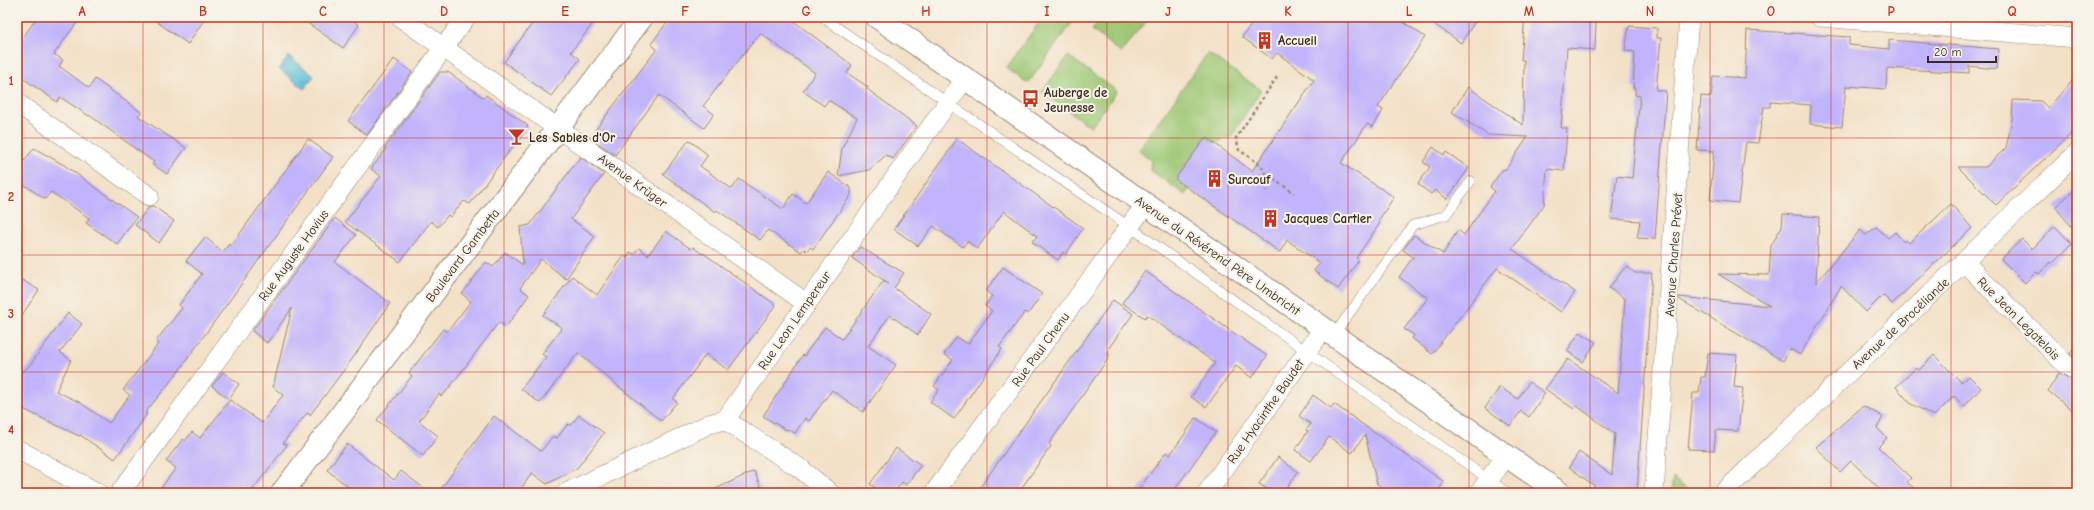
<svg xmlns="http://www.w3.org/2000/svg" width="2094" height="510" font-family="'Comic Neue',sans-serif">
<style>
.green{fill:#9dc874;stroke:#6c7949}
.water{fill:url(#water-ripples);stroke:#4b747c}
.building{fill:#c1b3fc}
.lines{fill:none;stroke-linecap:round;stroke-linejoin:round}
.lane-casing{stroke:#978672;stroke-width:10}
.street-casing{stroke:#978672;stroke-width:20}
.secondary-casing{stroke:#978672;stroke-width:24}
.path{stroke:#978672;stroke-width:2.5;stroke-dasharray:3 3;stroke-linecap:butt}
.lane{stroke:#fff;stroke-width:9}
.street{stroke:#fff;stroke-width:19}
.secondary{stroke:#fff;stroke-width:22}
.grid{fill:none;stroke:#c8321e;stroke-width:1;stroke-opacity:0.55}
.labels{text-anchor:middle;stroke-width:4;stroke-linejoin:round;paint-order:stroke}
.poi-label{font-size:13px;font-weight:bold;fill:#3b2a1e;stroke:#f7f3e8;text-anchor:start}
.street-label{font-size:13px;fill:#3b2a1e;stroke:#f7f3e8}
.neatline{fill:none;stroke:#c8321e;stroke-width:1.5}
.grid-label{font-size:13px;text-anchor:middle;font-weight:bold;fill:#c8321e}
</style>
<defs>
<pattern id="water-ripples" width="26" height="14" patternUnits="userSpaceOnUse"><rect width="26" height="14" fill="#5bbfda"/><path d="M2 4q2-2 4 0t4 0M15 11q2-2 4 0t4 0" fill="none" stroke="#4c9bb0"/></pattern>
</defs>
<rect width="100%" height="100%" fill="#f7f3e8"/>
<filter id="ink" filterUnits="userSpaceOnUse"><feTurbulence type="fractalNoise" baseFrequency=".025" numOctaves="2"/><feDisplacementMap in="SourceGraphic" scale="8" xChannelSelector="R" yChannelSelector="G"/><feConvolveMatrix kernelMatrix="1 2 1 2 8 2 1 2 1" color-interpolation-filters="sRGB"/></filter>
<filter id="wash" filterUnits="userSpaceOnUse"><feTurbulence type="fractalNoise" baseFrequency=".012" numOctaves="4" result="noise"/><feDisplacementMap in="SourceGraphic" scale="16" xChannelSelector="R" yChannelSelector="G"/><feGaussianBlur stdDeviation="0.9" result="paint"/><feColorMatrix in="noise" values="0 0 0 0 0 0 0 0 0 0 0 0 0 0 0 0 0 1.4 0 .05"/><feComposite in="paint" operator="in"/></filter>
<g filter="url(#wash)">
<rect width="100%" height="100%" fill="#f3e1c7"/>
<!-- green -->
<path class="green" d="M1043 17H1076L1028 83 1006 68Z
M1102 17H1150L1121 53 1092 30Z
M1208 53 1261 90 1231 137 1214 143 1206 137 1176 178 1189 189 1185 195 1150 170 1151 159 1138 150Z
M1068 56 1117 91 1091 127 1042 92Z
M1673 478 1690 492 1671 493Z"/>
<!-- water -->
<path class="water" d="M289 56 314 76 304 89 279 69Z"/>
<g id="blocks">
<!-- building -->
<path class="building" d="M37 17H81L54 54 63 60 59 66 89 88 95 79 141 112 138 116 186 148 167 174 152 164 154 162 89 115V116L60 97 57 102 17 74V46Z
M150 17H206L188 44Z
M299 17H348L359 25 343 48Z
M537 17H598L571 52 580 59 551 96 504 62Z
M671 17H788L852 65 847 73 868 87 867 89 917 126 893 159 886 155 869 170 838 176 842 148 857 118 828 100 824 106 803 91 815 73 760 33 703 106 714 114 704 128 659 95 615 155 593 140 598 133 595 130 657 49 651 44Z
M1257 17H1396L1425 37 1378 107 1383 110 1373 127 1367 124 1341 163 1394 197 1378 221 1380 223 1356 258 1359 260 1338 289 1314 271 1320 263 1287 240 1280 252 1175 179 1206 137 1252 171 1314 80 1277 53 1272 59 1242 37Z
M1424 17H1478L1461 43Z
M1525 17 1596 23 1595 50 1567 48 1561 128H1567L1564 171 1547 169 1544 205 1512 249 1575 292 1561 312 1497 268 1432 354 1412 338 1414 335 1404 329 1428 298 1399 277 1413 257 1403 250 1414 235 1443 254 1458 230 1464 235 1495 191 1490 187 1502 170 1506 169 1528 137 1488 135 1452 112 1468 87 1523 125 1524 60H1521Z
M1629 26 1657 28V38H1661L1656 90 1666 91 1655 239 1637 238 1640 221 1611 219 1617 176 1632 178 1640 96 1635 95V88H1633L1635 52 1625 51Z
M1747 30 1849 37V45L1889 49V40L1999 49 1997 69 1969 66V73L1887 68 1886 89 1846 86 1842 127 1810 124 1811 105 1770 102V107H1764L1758 143 1746 142 1738 203 1710 200 1714 151 1697 150 1701 96 1711 97 1713 76 1745 78Z
M394 59 412 72 367 135 348 121Z
M440 72H448L484 98 486 95 528 126 470 204 464 201 450 217 448 215 438 227 431 221 400 262 345 222 381 176 371 169 386 149 385 148Z
M2077 75V128L1996 205 1958 167H1986L2006 148 2012 120 2013 100 2041 101 2048 108Z
M308 139 333 157 178 372 145 413 147 414 115 459 80 435 79 436 17 406V377L30 365 68 313 82 324 60 352 71 360 56 391 81 403 109 423 130 395 123 390 159 343 156 341 182 308 179 305 202 274 186 261 205 237 223 252 229 244 231 246Z
M957 139 1083 228 1066 254 1063 252 1058 260 1032 242 1037 236 1004 211 977 249 967 241 963 247 933 226 918 246 894 229Z
M689 140 708 155 700 166 732 189 739 179 783 209 793 194 806 203 828 172 851 188V195L813 249 810 247 806 251 804 249 801 252 768 230 760 240 717 210 715 212 663 174Z
M1433 147 1444 155 1446 152 1469 168 1447 199 1435 190 1431 194 1418 184 1430 167 1423 162Z
M34 148 64 165 137 217 117 244 86 223 89 218 51 192 45 199 17 180V157L24 161Z
M580 157 604 174 571 219 595 236 566 279 541 259 520 288 529 295 506 327 499 322 446 392 441 396 439 394 419 421 438 436 423 456 377 420 412 376 409 373 443 329 447 332 471 301 462 294 486 262 493 267 505 252 523 265 520 227 530 225Z
M2077 188V233L2055 207Z
M1951 204 1972 228 1892 304 1883 295 1866 312 1841 286 1800 355 1790 349 1783 361 1679 299V297L1770 306 1718 274 1769 275 1771 246 1782 226 1783 214 1819 217 1816 283 1860 230 1866 235 1876 227 1888 238 1895 232 1904 242 1906 240 1909 243Z
M153 206 174 221 159 243 135 225 149 207Z
M335 218 356 235 335 262 390 303 353 358 310 415 307 413 283 443 287 445 250 493H157L176 468 166 461 183 439 185 441 192 432 200 438 230 400 262 423 283 395 273 387 292 308 267 343 252 331Z
M2055 226 2072 244 2052 264 2050 262 2039 274 2036 272 2025 283 2001 259 2022 239 2032 249Z
M666 231 691 249 693 247 702 254 703 253 776 305 728 370 706 354 673 399 677 402 661 421 578 353 540 403 521 389 546 357 542 354 562 328 543 315 572 276 597 295 624 256 627 258 630 252 634 254 639 248 648 255Z
M860 247 904 273 894 288 931 314 918 335 890 315 868 346 896 365 863 412 832 390 809 421 805 418 795 433 787 429 786 430 763 416 803 355 804 356 825 327 842 339 884 280 889 284 852 258Z
M1626 266 1635 273H1652L1637 493H1604L1569 467 1579 452 1612 475 1615 434 1577 406 1574 409 1545 389 1568 359 1618 393 1625 299 1609 288Z
M1003 267 1042 294 1028 314 1025 312 999 347 1002 349 954 419 930 402 939 390 934 386 953 360 944 354 957 337 968 344 992 311 985 306 992 296 986 291Z
M1145 271 1267 356 1252 378 1236 366 1206 407 1191 397 1215 363 1147 315 1145 318 1122 303Z
M17 277 39 290 17 322Z
M1113 300 1133 314 1108 349 1109 357 1049 444 1051 446 1018 493H976Z
M1580 332 1596 342 1583 362 1567 351Z
M2077 342V358L2070 354Z
M1708 353 1737 355 1734 387 1743 388 1738 431 1716 430 1714 450 1688 449 1693 393H1699L1701 377H1705Z
M1934 355 1961 382 1969 376 1981 388 1964 407 1954 396 1934 416 1911 404 1896 387 1916 368 1919 370Z
M223 372 239 384 229 399 212 386Z
M2059 373 2077 382V414L2048 391Z
M1529 382 1545 393 1529 417 1521 411 1510 426 1485 408 1500 387 1518 399Z
M1313 395 1331 408 1334 404 1444 482 1436 493H1390L1377 484 1365 435 1352 453 1329 437 1311 461 1295 450 1308 431 1306 430 1311 424 1299 416Z
M1863 406 1883 417 1877 428 1887 438 1878 447 1911 478 1907 482 1919 493H1884L1851 461 1840 472 1816 447Z
M579 415 604 433 577 468 547 484 532 473 518 493H438L494 416 541 451 553 436 557 438 568 424 570 426Z
M1196 418 1216 432 1172 493H1136L1166 452 1170 455Z
M347 444 394 480 401 471 430 493H356L327 470Z
M896 448 921 465 906 485 902 482 894 493H882L870 484Z
M1278 457 1298 472 1283 493H1273L1259 484Z
M754 471 763 493H707Z"/>
</g>
</g>
<g filter="url(#ink)">
<use href="#blocks" fill-opacity="0" stroke="#978672" stroke-width="1"/>
<g class="lines">
<defs>
<path id="lane" d="M822 17 1130 227 1508 493
M1333 336 1413 225 1446 215 1471 181"/>
<path id="street" d="M400 17 806 303
M1820 17 2077 38
M17 103 149 196
M1964 262 2066 365 2077 371
M725 420 801 469 830 493
M17 449 98 493
M120 493 466 17
M566 493 709 424 725 420 965 78
M934 493 1146 204
M1207 493 1323 329
M1479 493 1507 455
M1654 493 1689 17
M1723 493 2077 153"/>
<path id="secondary" d="M877 17 1560 493
M282 493 642 17"/>
</defs>
<!-- lane casing -->
<use href="#lane" class="lane-casing"/>
<!-- street casing -->
<use href="#street" class="street-casing"/>
<!-- secondary casing -->
<use href="#secondary" class="secondary-casing"/>
<!-- path -->
<path class="path" d="M1277 77 1236 138 1239 150 1261 165 1265 173 1294 193
M1254 180 1265 173 1267 191"/>
<!-- lane -->
<use href="#lane" class="lane"/>
<!-- street -->
<use href="#street" class="street"/>
<!-- secondary -->
<use href="#secondary" class="secondary"/>
</g>
</g>
<!-- grid -->
<path class="grid" d="M143 17V493M263 17V493M384 17V493M504 17V493M625 17V493M746 17V493M866 17V493M987 17V493M1107 17V493M1228 17V493M1348 17V493M1469 17V493M1590 17V493M1710 17V493M1831 17V493M1951 17V493M17 138H2077M17 255H2077M17 372H2077"/>
<!-- icons -->
<defs>
<symbol id="building-bare" viewBox="-9 -9 18 18"><path d="M-4-6H4V6H1V3H-1V6H-4ZM-2.5-4.3h1.7v1.8h-1.7ZM.8-4.3h1.7v1.8H.8ZM-2.5-1h1.7V.8h-1.7ZM.8-1h1.7V.8H.8Z" fill="#c8321e" stroke="#f7f3e8" stroke-width="2.5" paint-order="stroke"/></symbol>
<symbol id="bus-bare" viewBox="-9 -9 18 18"><path d="M-5-6H5V4H4V6H2V4H-2V6H-4V4H-5ZM-3.5-4V0h7V-4ZM-3.5 1.2v1.5H-2V1.2ZM2 1.2v1.5H3.5V1.2Z" fill="#c8321e" stroke="#f7f3e8" stroke-width="2.5" paint-order="stroke"/></symbol>
<symbol id="bar-bare" viewBox="-9 -9 18 18"><path d="M-6-5H6L.8 .8V4.5H3.5V6h-7V4.5H-.8V.8Z" fill="#c8321e" stroke="#f7f3e8" stroke-width="2.5" paint-order="stroke"/></symbol>
</defs>
<g fill-rule="evenodd">
<use href="#building-bare" x="1252" y="28" width="25" height="25"/>
<use href="#bus-bare" x="1018" y="86" width="25" height="25"/>
<use href="#bar-bare" x="504" y="124" width="25" height="25"/>
<use href="#building-bare" x="1202" y="166" width="25" height="25"/>
<use href="#building-bare" x="1258" y="206" width="25" height="25"/>
</g>
<g class="labels">
<!-- poi labels -->
<g class="poi-label">
<text x="1278" y="45">Accueil</text>
<text x="1044" y="97">Auberge de<tspan x="1044" dy="15">Jeunesse</tspan></text>
<text x="529" y="142">Les Sables d'Or</text>
<text x="1228" y="184">Surcouf</text>
<text x="1284" y="223">Jacques Cartier</text>
</g>
<!-- street labels -->
<g class="street-label">
<text transform="translate(633 180) rotate(36)" y="5">Avenue Krüger</text>
<text transform="translate(293 255) rotate(-54)" y="5">Rue Auguste Hovius</text>
<text transform="translate(462 255) rotate(-53)" y="5">Boulevard Gambetta</text>
<text transform="translate(1218 255) rotate(35)" y="5">Avenue du Révérend Père Umbricht</text>
<text transform="translate(1673 255) rotate(-86)" y="5">Avenue Charles Prévet</text>
<text transform="translate(2019 318) rotate(45)" y="5">Rue Jean Legatelois</text>
<text transform="translate(794 320) rotate(-55)" y="5">Rue Leon Lempereur</text>
<text transform="translate(1900 323) rotate(-43)" y="5">Avenue de Brocéliande</text>
<text transform="translate(1040 349) rotate(-54)" y="5">Rue Paul Chenu</text>
<text transform="translate(1265 411) rotate(-55)" y="5">Rue Hyacinthe Baudet</text>
</g>
</g>
<!-- margin -->
<rect width="2094" height="510" fill="none" stroke="#f7f3e8" stroke-width="44"/>
<!-- scale -->
<path d="M1928 56v6h68v-6" fill="none" stroke="#3b2a1e" stroke-width="2"/>
<text x="1934" y="56" font-size="12" fill="#3b2a1e" stroke="#f7f3e8" stroke-width="3" paint-order="stroke">20 m</text>
<rect x="22" y="22" width="2050" height="466" class="neatline"/>
<g class="grid-label">
<text x="82" y="16">A</text>
<text x="203" y="16">B</text>
<text x="323" y="16">C</text>
<text x="444" y="16">D</text>
<text x="565" y="16">E</text>
<text x="685" y="16">F</text>
<text x="806" y="16">G</text>
<text x="926" y="16">H</text>
<text x="1047" y="16">I</text>
<text x="1168" y="16">J</text>
<text x="1288" y="16">K</text>
<text x="1409" y="16">L</text>
<text x="1529" y="16">M</text>
<text x="1650" y="16">N</text>
<text x="1771" y="16">O</text>
<text x="1891" y="16">P</text>
<text x="2012" y="16">Q</text>
<text x="11" y="85">1</text>
<text x="11" y="201">2</text>
<text x="11" y="318">3</text>
<text x="11" y="434">4</text>
</g>
</svg>
